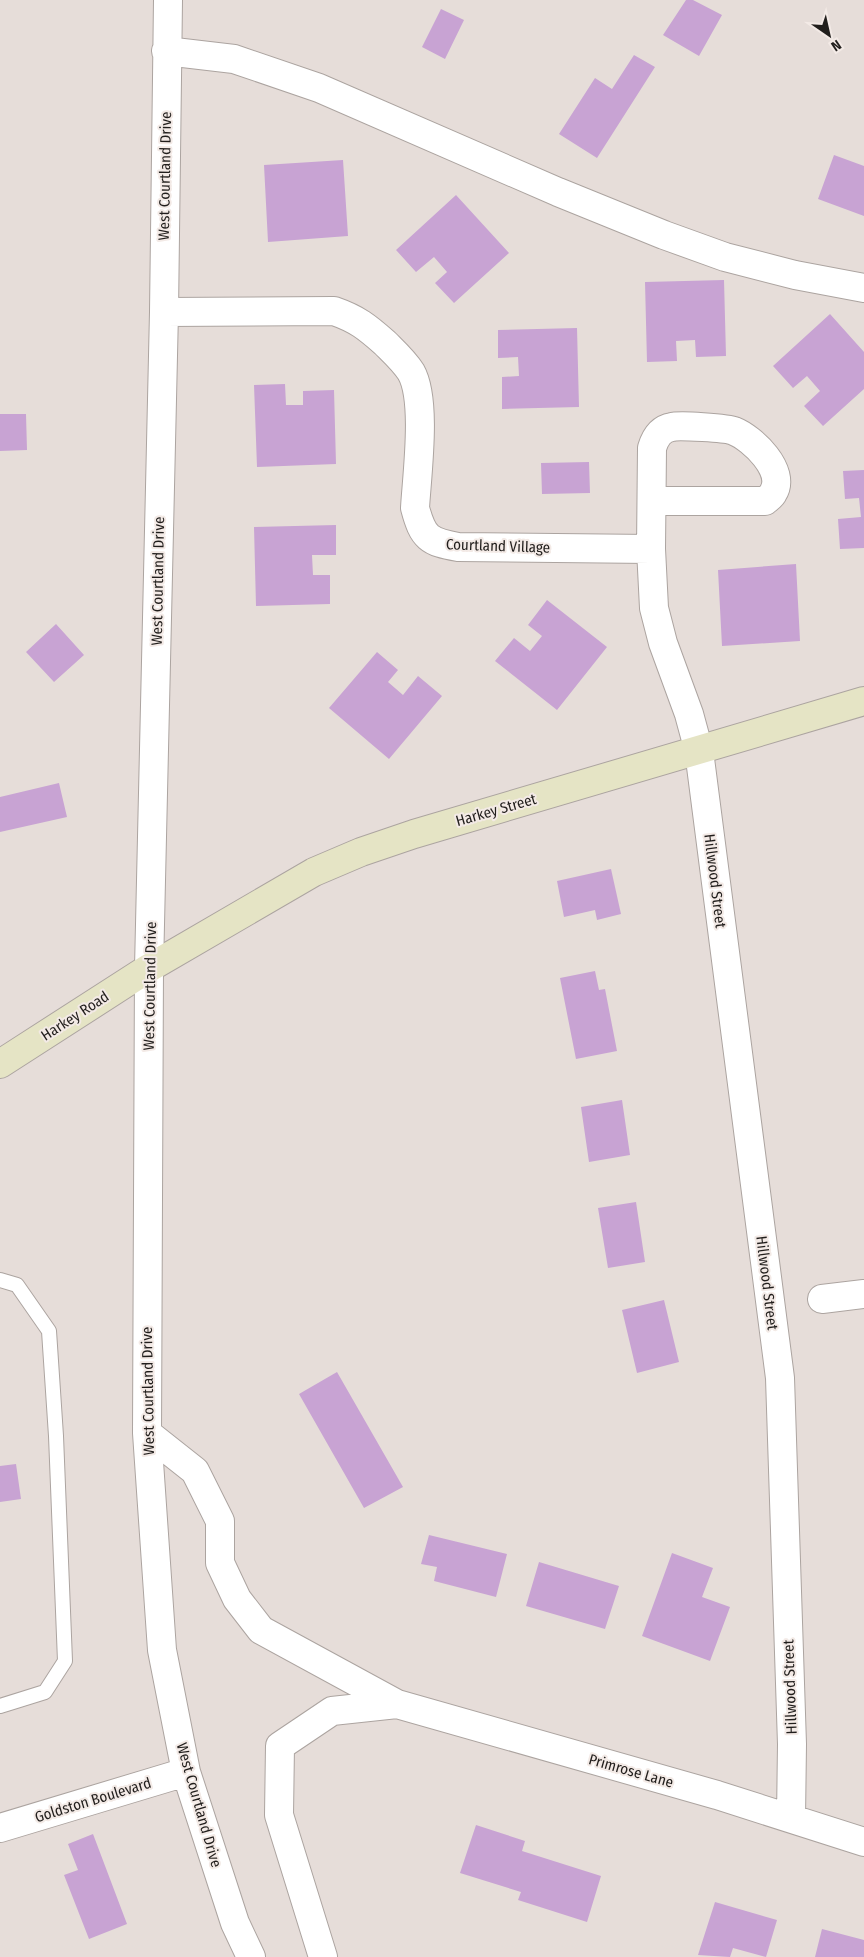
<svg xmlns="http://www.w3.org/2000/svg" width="864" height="1957" font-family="'Fira Sans Condensed',sans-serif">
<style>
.building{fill:#c8a3d3}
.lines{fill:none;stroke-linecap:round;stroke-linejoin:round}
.lane-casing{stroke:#aca4a0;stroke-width:16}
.street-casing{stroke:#aca4a0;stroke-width:30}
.secondary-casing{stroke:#aca4a0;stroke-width:30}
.lane{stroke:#fff;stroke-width:14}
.street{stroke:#fff;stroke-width:28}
.secondary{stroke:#e5e4c5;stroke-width:28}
.labels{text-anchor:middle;stroke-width:4;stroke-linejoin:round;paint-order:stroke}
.street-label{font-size:15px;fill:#211e1c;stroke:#f3eae6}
</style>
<rect width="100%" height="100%" fill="#e6ddd9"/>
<!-- building -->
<path class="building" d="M686 0H693L722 15 699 56 663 35Z
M441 9 464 20 445 59 422 47Z
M634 55 655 67 597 158 559 134 595 78 612 89Z
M834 155 864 166V216L818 199Z
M343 160 348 236 268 242 264 165Z
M456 195 509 253 454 303 435 283 447 272 434 257 416 272 396 250Z
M724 280 726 356 696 357 695 340 676 341 677 361 647 362 645 282Z
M830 314 864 352V389L823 426 804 406 820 391 807 376 793 388 773 366Z
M577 328 579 407 502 409V377L519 376 518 357 498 358V330Z
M285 384 286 405H303V391L334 390 336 464 257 467 254 385Z
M0 414H26L27 450 0 451Z
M589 462 590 493 542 494 541 463Z
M864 470V548L840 549 838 519 861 517 859 498 845 499 843 471Z
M336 525V555H312L313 575H330V604L256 606 254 527Z
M796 564 800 641 722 646 718 570Z
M547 600 607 647 557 710 495 661 514 638 530 651 542 636 528 625Z
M56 624 84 655 54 682 26 652Z
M377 652 398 670 388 682 403 695 418 676 442 696 389 759 329 708Z
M59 783 67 817 0 832V797Z
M611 869 621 914 597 920 595 910 564 917 557 881Z
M595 971 599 990 605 989 617 1051 576 1059 560 978Z
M622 1100 630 1155 589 1162 581 1107Z
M636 1202 645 1262 608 1268 598 1208Z
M664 1300 679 1362 637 1373 622 1310Z
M337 1372 403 1487 364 1508 299 1394Z
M16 1464 21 1499 0 1502V1466Z
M429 1535 507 1554 496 1597 434 1581 437 1567 421 1564Z
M672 1553 713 1568 702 1597 730 1607 710 1661 642 1636Z
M539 1562 619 1586 605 1629 526 1606Z
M476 1825 525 1841 522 1851 601 1876 587 1922 518 1900 521 1892 460 1873Z
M93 1834 127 1924 89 1939 64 1875 78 1870 68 1844Z
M715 1902 777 1920 766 1957 733 1948 730 1957 698 1955Z
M822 1929 864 1940V1957H815Z"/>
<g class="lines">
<defs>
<path id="lane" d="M0 1280 17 1285 49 1331 56 1436 65 1661 45 1692 0 1706"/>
<path id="street" d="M168 0 164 312 149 968 147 1433 162 1650 186 1772 235 1923 251 1957
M166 51 234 59 319 88 558 192 664 235 725 257 795 275 864 288
M164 312 334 311C357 319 367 327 385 343 394 352 404 361 411 372 427 400 417 474 415 508 423 538 429 542 458 547L651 549
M652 501H765C767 499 772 496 773 493 787 471 752 438 734 431 727 428 679 425 672 427 660 429 655 438 652 448L651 549 654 608 663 643 689 714 699 751 780 1378 792 1744 791 1818
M822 1299 864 1294
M147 1433 195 1471 220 1521V1563L237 1599 261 1630 397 1704
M0 1828 186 1772
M323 1957 279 1815 280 1746 332 1711 397 1704 717 1795 864 1842"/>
<path id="secondary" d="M0 1064 149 968 314 872 361 852 414 834 864 701"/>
</defs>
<!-- lane casing -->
<use href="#lane" class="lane-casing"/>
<!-- street casing -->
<use href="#street" class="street-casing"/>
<!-- secondary casing -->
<use href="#secondary" class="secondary-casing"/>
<!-- lane -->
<use href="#lane" class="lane"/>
<!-- street -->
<use href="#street" class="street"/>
<!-- secondary -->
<use href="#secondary" class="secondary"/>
</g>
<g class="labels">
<!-- street labels -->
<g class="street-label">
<text transform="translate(165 176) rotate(-89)" y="5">West Courtland Drive</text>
<text transform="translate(498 546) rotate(2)" y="5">Courtland Village</text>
<text transform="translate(158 581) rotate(-89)" y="5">West Courtland Drive</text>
<text transform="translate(496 810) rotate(-16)" y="5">Harkey Street</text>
<text transform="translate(715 881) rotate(83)" y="5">Hillwood Street</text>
<text transform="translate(150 986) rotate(-89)" y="5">West Courtland Drive</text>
<text transform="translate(75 1016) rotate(-33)" y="5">Harkey Road</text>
<text transform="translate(767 1283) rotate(83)" y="5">Hillwood Street</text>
<text transform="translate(148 1391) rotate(-91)" y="5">West Courtland Drive</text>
<text transform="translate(790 1687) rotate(-92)" y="5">Hillwood Street</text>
<text transform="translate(631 1771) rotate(16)" y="5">Primrose Lane</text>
<text transform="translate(93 1800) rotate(-17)" y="5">Goldston Boulevard</text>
<text transform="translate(199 1805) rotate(74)" y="5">West Courtland Drive</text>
</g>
</g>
<!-- north arrow -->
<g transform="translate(829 35) rotate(146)" stroke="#f3eae6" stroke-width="4" paint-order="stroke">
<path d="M0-4L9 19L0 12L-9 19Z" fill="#211e1c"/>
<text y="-8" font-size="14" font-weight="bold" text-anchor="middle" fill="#211e1c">N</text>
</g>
</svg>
